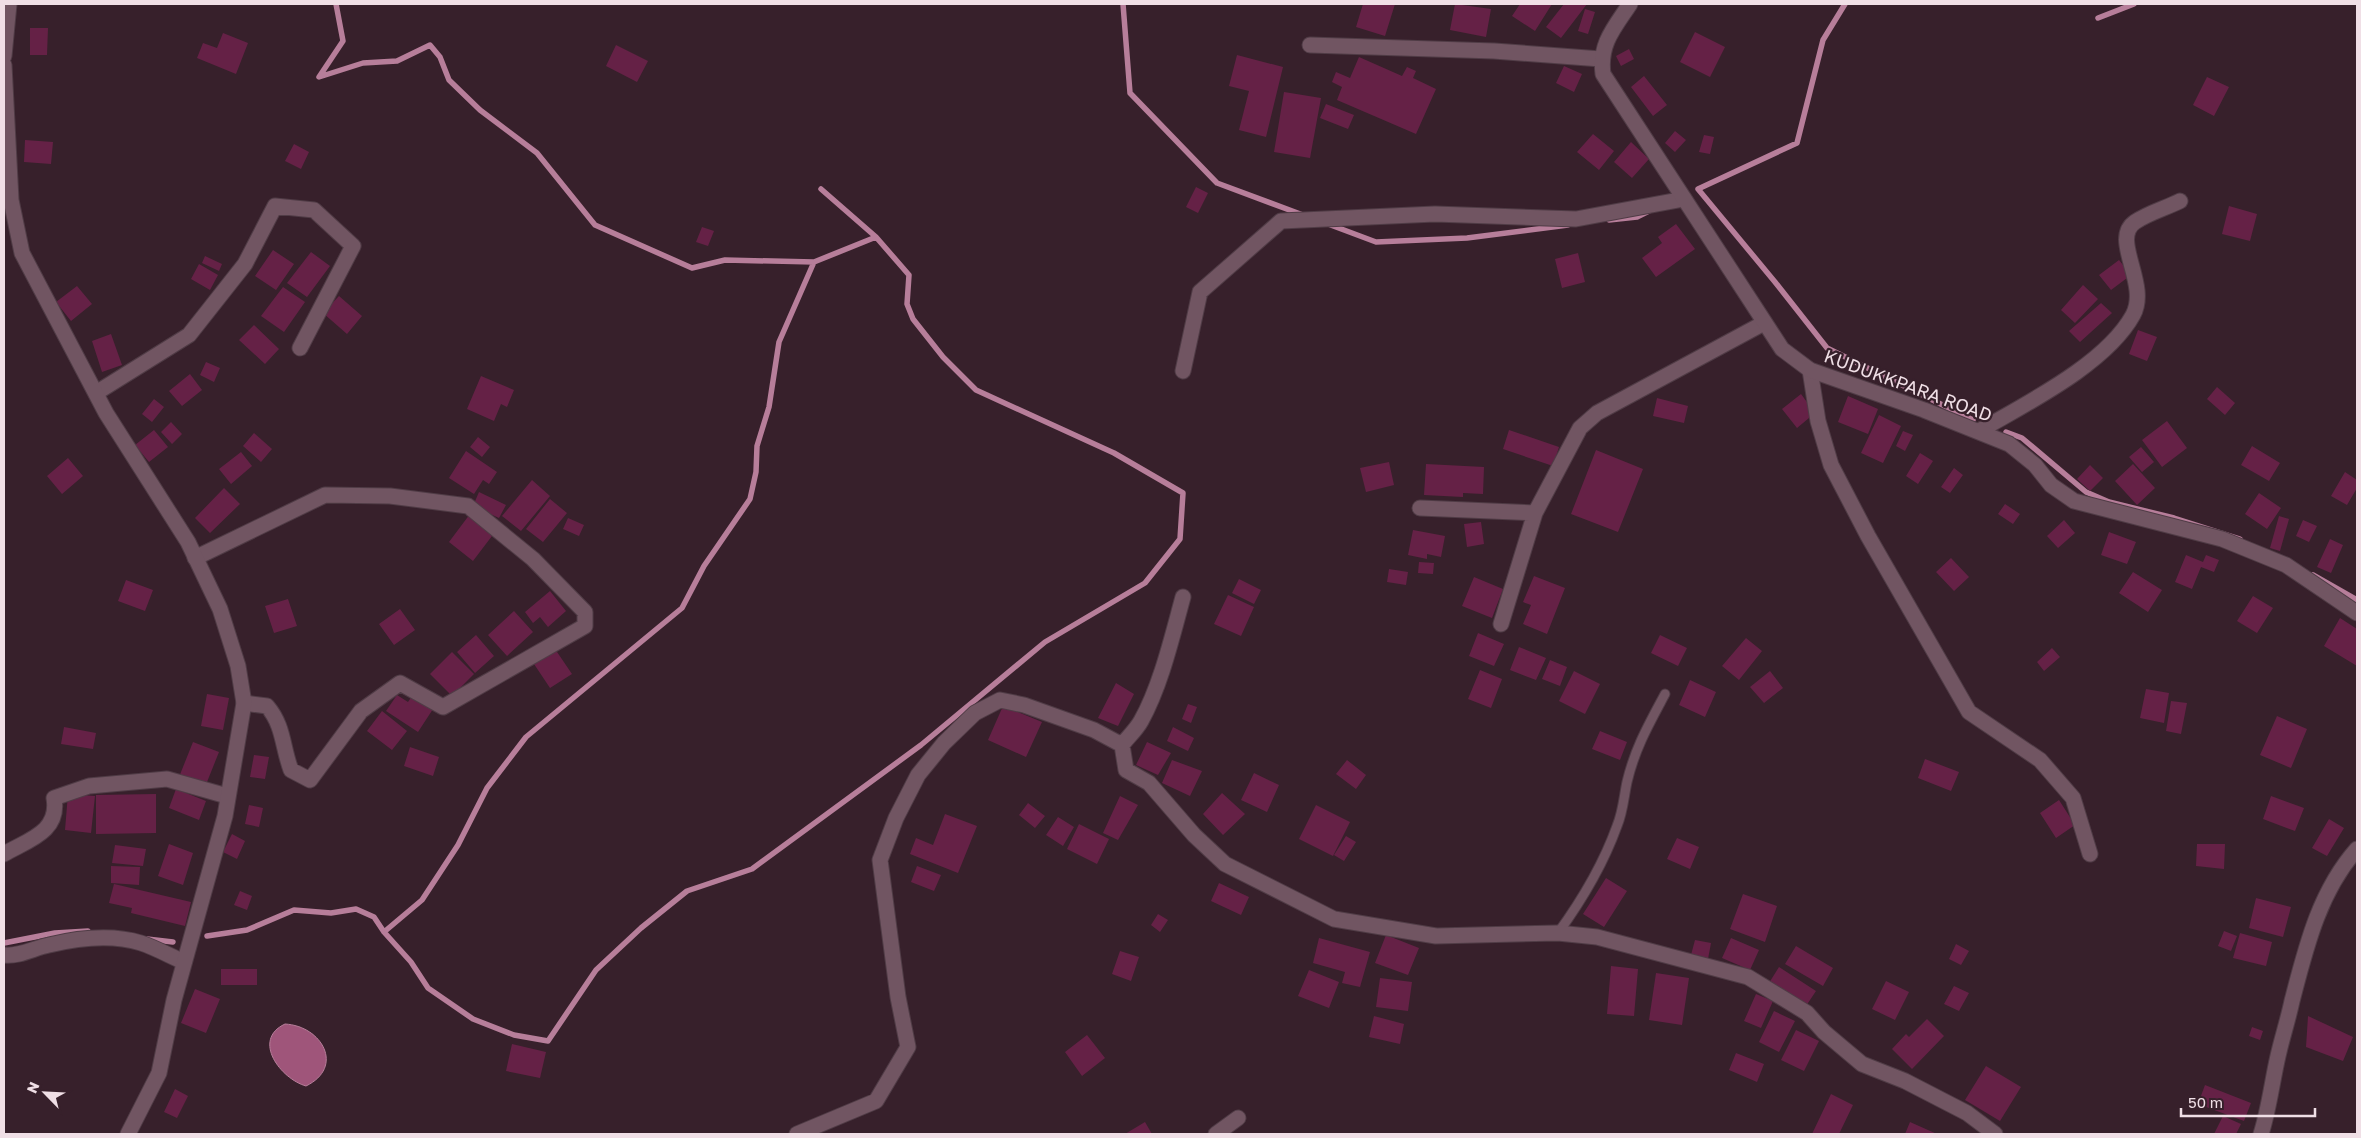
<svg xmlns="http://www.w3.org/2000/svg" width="2361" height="1138" font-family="'Golos Text',sans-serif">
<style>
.water{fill:#9f557a;stroke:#b77e9a}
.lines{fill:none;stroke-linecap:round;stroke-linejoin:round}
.stream{stroke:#b77e9a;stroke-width:5.5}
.building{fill:#652146}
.service-casing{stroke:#503c46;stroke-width:11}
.minor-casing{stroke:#503c46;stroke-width:17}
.tertiary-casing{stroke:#503c46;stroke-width:17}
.service{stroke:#715562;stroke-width:9}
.minor{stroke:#715562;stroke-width:15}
.tertiary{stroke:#715562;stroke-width:15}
.labels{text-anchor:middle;stroke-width:4.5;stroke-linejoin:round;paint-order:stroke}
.street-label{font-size:18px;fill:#f0dfe6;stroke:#37202b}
</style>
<rect width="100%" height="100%" fill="#37202b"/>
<!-- water -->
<path class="water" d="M285 1024C322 1026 345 1067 306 1086 281 1079 251 1040 285 1024Z"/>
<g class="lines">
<!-- stream -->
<path class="stream" d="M336 4 343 41 319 77 363 63 397 61 430 45 440 57 449 80 480 110 537 153 595 225 692 268 725 260 814 262
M1123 4 1130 93 1217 183 1303 215
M1845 4 1823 40 1797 143 1698 189 1775 282 1827 348 1973 420
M2098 18 2134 4
M1609 220 1637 217 1649 211
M1328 224 1376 242 1467 238 1568 225
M2006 432 2022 438 2086 492 2109 502 2174 518 2240 539
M2313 575 2357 600
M384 932 422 900 458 845 487 788 526 737 682 608 704 566 750 499 756 472 757 446 769 407 779 342 814 262 876 237
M207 936 247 930 294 910 331 913 356 909 374 917 384 932 411 962 428 988 473 1019 514 1035 548 1041 596 970 641 928 687 891 752 869 921 745 1045 642 1145 583 1180 539 1183 493 1114 453 976 390 943 357 913 319 907 304 909 275 876 237 821 189
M147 939 173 942
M4 943 55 933 88 931"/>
</g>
<!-- building -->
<path class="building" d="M1363 4H1395L1385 36 1356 27Z
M1455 4 1491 9 1486 37 1450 30Z
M1520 4H1552L1535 31 1512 16Z
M1564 4H1587L1561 38 1546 27Z
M1585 9 1595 12 1588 34 1578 31Z
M30 28H48L47 55H30Z
M1695 32 1725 47 1710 77 1680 62Z
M223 33 248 43 236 74 197 58 203 43 217 48Z
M616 45 648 61 637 82 606 66Z
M1629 49 1634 59 1621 66 1616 56Z
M1237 55 1283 67 1266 137 1239 130 1249 91 1229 86Z
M1359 57 1402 76 1407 67 1416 71 1413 78 1436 89 1416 134 1337 100 1342 87 1332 82 1336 72 1350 78Z
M1564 66 1582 74 1574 92 1556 83Z
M1644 76 1667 105 1653 116 1631 87Z
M2207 77 2229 87 2214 116 2193 105Z
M1284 92 1321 98 1310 158 1274 152Z
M1326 104 1354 115 1348 129 1320 118Z
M1675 131 1686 140 1675 152 1665 143Z
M1593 134 1614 151 1599 170 1577 152Z
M1704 135 1714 137 1710 154 1699 152Z
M25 140 53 142 51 164 24 162Z
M1631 142 1649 159 1632 178 1614 162Z
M294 144 309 152 301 169 285 161Z
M1196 187 1208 193 1198 213 1186 207Z
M2229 206 2257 214 2250 241 2222 234Z
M1676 224 1695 249 1656 277 1642 258 1662 243 1658 237Z
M702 227 714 231 708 246 696 242Z
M273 250 294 264 276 290 255 276Z
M311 252 330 266 307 297 287 283Z
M1578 253 1585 282 1562 288 1555 259Z
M205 256 222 264 219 271 202 263Z
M2119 260 2131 275 2111 290 2099 275Z
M199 264 218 275 210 290 191 279Z
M2083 285 2098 299 2075 323 2061 310Z
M77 286 92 304 71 321 56 302Z
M283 287 305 302 284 332 261 316Z
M339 296 362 316 347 334 323 313Z
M2101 303 2112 313 2080 342 2069 331Z
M254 325 279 349 265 364 239 340Z
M2138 330 2157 337 2147 361 2129 354Z
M111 334 122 365 102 372 92 341Z
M206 362 220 368 214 382 200 375Z
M190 374 202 390 182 406 169 391Z
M481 376 514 390 507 407 501 404 494 421 467 409Z
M2217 387 2235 403 2225 415 2207 399Z
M1801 394 1815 413 1797 428 1782 409Z
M1848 396 1878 409 1868 434 1838 422Z
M1657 398 1688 406 1684 423 1653 416Z
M154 399 164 407 152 422 142 414Z
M1879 415 1901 426 1883 463 1861 453Z
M2167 421 2187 448 2162 467 2142 440Z
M171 422 182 434 172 444 161 432Z
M154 430 168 447 149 462 135 445Z
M1509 430 1559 447 1553 466 1503 449Z
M1903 431 1913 435 1905 451 1896 446Z
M254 433 272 449 261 462 243 446Z
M478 437 490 447 482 457 470 447Z
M2252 446 2280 463 2269 481 2241 465Z
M2141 447 2154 462 2142 472 2129 457Z
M1596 450 1643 469 1618 532 1571 514Z
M466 451 497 472 489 484 483 480 474 494 449 478Z
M241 452 252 466 231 484 219 469Z
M1920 453 1933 461 1918 484 1906 476Z
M68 458 83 476 62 494 47 476Z
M1389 462 1394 485 1366 492 1360 468Z
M1426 464 1484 467 1483 494 1463 493V497L1424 495Z
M2133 464 2155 488 2137 505 2115 481Z
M2090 465 2103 478 2090 491 2077 479Z
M1954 468 1963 475 1950 493 1941 487Z
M2345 472 2357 480V488L2347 505 2331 496Z
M532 480 550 496 521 531 502 516Z
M224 488 240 504 210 533 195 518Z
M479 492 506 505 499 518 473 506Z
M2259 493 2281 508 2267 529 2245 514Z
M550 499 567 513 543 542 526 529Z
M2005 504 2020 514 2013 524 1998 514Z
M470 514 495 532 473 561 449 542Z
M2279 516 2289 519 2280 551 2270 548Z
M568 518 584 525 579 536 563 529Z
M2064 520 2075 533 2058 548 2047 536Z
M2303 520 2317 526 2309 542 2296 536Z
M1481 522 1484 544 1467 547 1464 524Z
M1413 530 1445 536 1441 557 1427 554V559L1408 555Z
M2109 532 2136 542 2127 564 2101 555Z
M2330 539 2343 545 2331 573 2317 567Z
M2186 555 2203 562 2206 555 2219 560 2214 572 2201 567 2192 589 2175 582Z
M1951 558 1969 577 1954 591 1936 572Z
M1419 562 1434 563 1433 574 1418 573Z
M1389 569 1408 572 1406 585 1387 582Z
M2133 572 2162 590 2148 612 2119 593Z
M1534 576 1565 588 1547 634 1523 624 1531 605 1523 602Z
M1474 577 1503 589 1492 618 1462 606Z
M1239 579 1261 590 1254 604 1232 593Z
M126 580 153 590 145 611 118 601Z
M550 591 566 611 548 627 540 617 533 623 525 612Z
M1228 595 1254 607 1241 636 1214 624Z
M2253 596 2273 608 2257 633 2237 621Z
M288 599 297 626 274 633 265 606Z
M400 609 415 630 394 645 379 624Z
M514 611 533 632 507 656 488 635Z
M2340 618 2357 629V666L2324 646Z
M1478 633 1504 644 1494 666 1469 656Z
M476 635 494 656 475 673 457 652Z
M1660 635 1687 648 1678 666 1651 653Z
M1746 638 1762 651 1739 680 1722 666Z
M1519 647 1546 658 1536 680 1510 670Z
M2052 648 2060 657 2044 671 2037 662Z
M555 649 572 674 550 688 534 664Z
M452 652 474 674 452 696 430 674Z
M1550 660 1567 667 1560 686 1542 679Z
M1480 670 1502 679 1491 708 1468 699Z
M1574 671 1600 684 1585 714 1559 701Z
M1770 671 1783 688 1764 703 1750 687Z
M1690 680 1716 692 1705 717 1679 705Z
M1116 683 1134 694 1118 726 1098 718Z
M2146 689 2169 693 2164 723 2140 718Z
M207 694 229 698 223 730 201 726Z
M397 695 408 702 412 696 433 709 418 732 386 711Z
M2171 701 2187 703 2181 734 2166 731Z
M1188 704 1197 707 1191 723 1182 719Z
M1003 706 1042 722 1026 757 988 740Z
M382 711 407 731 392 750 367 731Z
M2277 716 2307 729 2291 768 2260 755Z
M64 727 96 733 93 749 61 744Z
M1173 727 1194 738 1188 751 1167 741Z
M1600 731 1627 742 1620 760 1592 749Z
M193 742 219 752 205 787 179 777Z
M1147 742 1171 753 1158 775 1136 765Z
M410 747 439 757 433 776 404 766Z
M254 755 269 757 265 779 250 777Z
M1925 759 1959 772 1951 791 1918 778Z
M1172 760 1202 771 1190 796 1162 783Z
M1347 760 1366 775 1356 789 1336 774Z
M1254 773 1279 785 1267 812 1241 800Z
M176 789 206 801 199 820 169 808Z
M1222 793 1245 814 1223 835 1203 814Z
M68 794 95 796 91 833 65 830Z
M156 794V833L96 834V795Z
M1120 796 1138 805 1118 840 1103 833Z
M2271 796 2304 808 2295 831 2263 819Z
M2059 800 2075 825 2056 838 2040 813Z
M1028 803 1045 816 1035 828 1019 815Z
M249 805 263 808 259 827 245 824Z
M1316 805 1350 822 1333 856 1299 839Z
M945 814 977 826 958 873 910 854 916 838 933 845Z
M1058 817 1074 827 1063 846 1046 835Z
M2329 819 2344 828 2327 856 2312 848Z
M1079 824 1109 839 1097 864 1067 849Z
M232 834 245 841 237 859 223 852Z
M1346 836 1356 842 1344 861 1334 855Z
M1677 838 1699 847 1690 869 1667 859Z
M169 844 193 853 183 885 158 876Z
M2197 844H2225L2224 869 2196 866Z
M115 845 146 849 143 866 112 863Z
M111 866 140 867 139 885 111 883Z
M917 866 941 875 934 891 911 882Z
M1606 878 1627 891 1604 927 1583 914Z
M1219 883 1249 897 1241 915 1211 901Z
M114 884 191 902 185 926 131 913 132 908 109 903Z
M240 891 252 896 247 910 234 905Z
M1743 894 1777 906 1765 942 1730 929Z
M2256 898 2291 907 2283 937 2249 928Z
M1158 914 1168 920 1160 932 1151 925Z
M2224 931 2237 936 2231 951 2218 946Z
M2240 933 2272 942 2266 966 2233 958Z
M1386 935 1419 948 1408 975 1375 963Z
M1319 938 1370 952 1360 987 1342 983 1345 972 1313 963Z
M1731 938 1759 950 1750 970 1722 958Z
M1695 940 1711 943 1708 959 1691 955Z
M1956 944 1969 951 1961 965 1949 959Z
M1796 946 1833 968 1823 986 1785 964Z
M1120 951 1139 957 1131 981 1112 974Z
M1611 966 1638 969 1634 1016 1607 1014Z
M1779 967 1816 991 1806 1006 1769 983Z
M221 969H257V985H221Z
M1309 970 1339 982 1329 1008 1298 996Z
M1656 973 1689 978 1682 1025 1649 1020Z
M1380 978 1412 982 1408 1011 1376 1007Z
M1886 981 1909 992 1895 1020 1872 1009Z
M1954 986 1969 993 1959 1011 1944 1004Z
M195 989 220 999 206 1033 181 1023Z
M1756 994 1773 1001 1761 1028 1744 1021Z
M1774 1011 1795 1021 1779 1052 1759 1042Z
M1374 1016 1404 1024 1400 1044 1369 1037Z
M2308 1016 2353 1037 2343 1061 2306 1047Z
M1927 1019 1944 1036 1912 1069 1892 1049 1906 1034 1909 1037Z
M2252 1027 2263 1031 2260 1040 2249 1036Z
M1796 1030 1819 1041 1804 1071 1781 1060Z
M1087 1035 1105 1058 1082 1076 1065 1052Z
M512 1044 546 1052 540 1078 506 1071Z
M1736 1053 1764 1064 1757 1082 1729 1070Z
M1986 1066 2021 1087 2000 1121 1965 1100Z
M2205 1085 2251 1103 2244 1121 2198 1104Z
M175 1089 188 1096 177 1118 164 1112Z
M1831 1094 1853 1105 1839 1134H1812Z
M2223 1116 2241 1124 2236 1134H2214Z
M1145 1122 1152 1134H1125Z
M1910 1122 1937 1134H1905Z"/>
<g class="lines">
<defs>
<path id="service" d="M1558 933C1582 900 1603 865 1617 826 1623 812 1624 796 1627 782 1635 748 1649 724 1665 694"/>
<path id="minor" d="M1310 45 1494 51 1601 59
M1810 370 1818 421 1831 465 1868 536 1969 712 2040 760 2073 798 2090 854
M1183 371 1200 292 1281 221 1435 214 1576 219 1684 199
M96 393 189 335 245 264 275 206 314 210 353 246 300 348
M1979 431C2027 403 2106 364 2133 315 2150 284 2110 239 2135 222 2148 213 2166 208 2180 201
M1420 508 1535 513
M195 558 325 495 390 496 468 506 533 559 585 612V626L443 707 400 683 361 711 310 780 291 770C282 746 284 726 267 706L244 703
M1183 597C1172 637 1161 685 1141 721 1136 730 1128 737 1122 745L1126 770 1149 783 1194 835 1225 864 1334 919 1436 936 1558 933 1597 937 1748 977 1807 1013 1824 1032 1862 1064 1905 1081 1967 1113 1995 1134
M1501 624 1535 513 1580 428 1597 413 1764 323
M4 854C28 840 60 832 54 798L89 786 167 779 227 796
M4 955C19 957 34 948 49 945 78 938 112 934 141 943 156 948 170 956 184 962
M797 1134 876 1101 908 1047 898 997 880 860 896 818 918 775 944 743 975 713 1000 700 1024 705 1094 730 1122 745
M1216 1134 1238 1118"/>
<path id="tertiary" d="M1630 4C1614 28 1599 44 1603 74L1782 349 1810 370 1924 410 2009 444 2035 465 2051 485 2074 501 2222 539 2286 565 2357 613
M4 56 9 4
M4 65 11 200 22 253 106 413 188 542 220 609 238 666 244 703 225 816 174 1000 159 1073 128 1134
M2261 1134C2269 1109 2272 1082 2278 1056 2282 1038 2288 1020 2292 1001 2306 947 2319 892 2357 849"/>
</defs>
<!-- service casing -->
<use href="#service" class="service-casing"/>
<!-- minor casing -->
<use href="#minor" class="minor-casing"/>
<!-- tertiary casing -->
<use href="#tertiary" class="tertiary-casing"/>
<!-- service -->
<use href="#service" class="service"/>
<!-- minor -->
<use href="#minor" class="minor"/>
<!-- tertiary -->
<use href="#tertiary" class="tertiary"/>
</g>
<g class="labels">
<!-- street labels -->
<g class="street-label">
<text transform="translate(1908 386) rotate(20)" y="6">KUDUKKPARA ROAD</text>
</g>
</g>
<!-- border -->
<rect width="2361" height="1138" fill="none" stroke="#f0dfe6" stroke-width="10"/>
<!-- north arrow -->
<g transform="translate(45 1093) rotate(294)" stroke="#37202b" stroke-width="4" paint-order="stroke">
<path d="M0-4L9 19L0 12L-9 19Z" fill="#f0dfe6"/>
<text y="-8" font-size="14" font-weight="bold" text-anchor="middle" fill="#f0dfe6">N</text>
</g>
<!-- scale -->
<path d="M2181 1108v8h134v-8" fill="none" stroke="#f0dfe6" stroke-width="2.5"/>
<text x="2188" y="1108" font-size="15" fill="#f0dfe6" stroke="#37202b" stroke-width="4" paint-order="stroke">50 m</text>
</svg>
